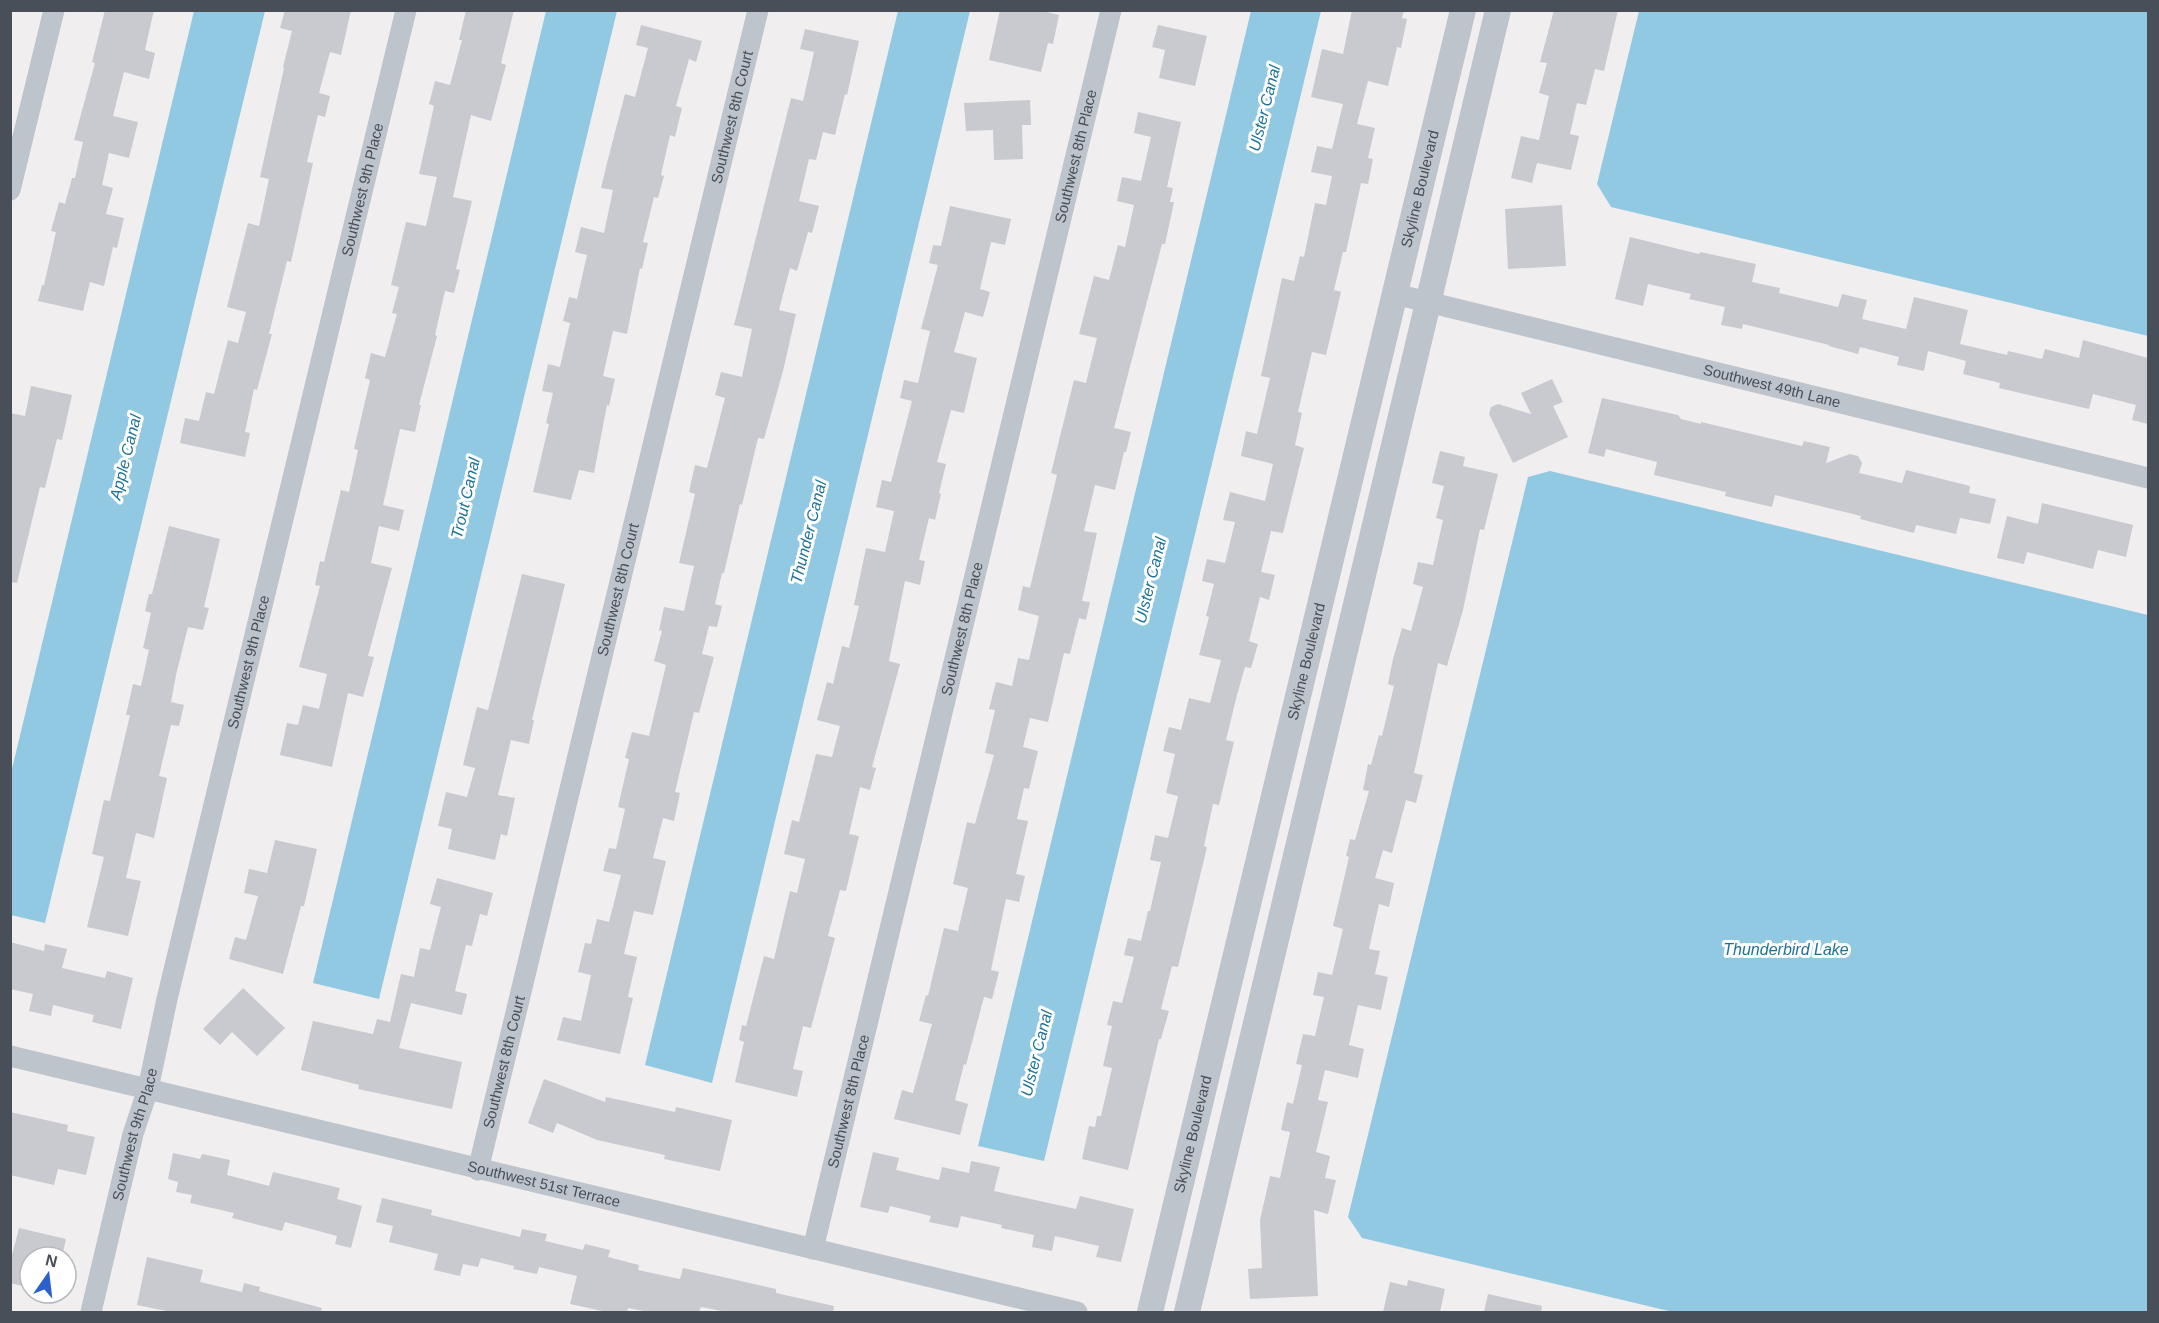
<svg xmlns="http://www.w3.org/2000/svg" width="2159" height="1323" font-family="Arial,sans-serif">
<style>
.water{fill:#92c9e2}
.building{fill:#c9cad0}
.lines{fill:none;stroke-linecap:round;stroke-linejoin:round}
.minor{stroke:#bec4cb;stroke-width:21}
.tertiary{stroke:#bec4cb;stroke-width:26}
.labels{text-anchor:middle;stroke-width:6;stroke-linejoin:round;paint-order:stroke}
.street-label{font-size:15px;fill:#484f59;stroke:#fff}
.water-label{font-size:16px;font-style:italic;fill:#1c7198;stroke:#fff}
</style>
<rect width="100%" height="100%" fill="#f0eeee"/>
<!-- water -->
<path class="water" d="M194 11H265L45 923 11 915V773Z
M546 11H617L379 999 313 983Z
M898 11H970L712 1083 645 1065Z
M1251 11H1321L1044 1161 978 1146Z
M1639 11H2148V336L1611 207 1597 184Z
M1550 471 2148 615V1312H1673L1362 1238 1348 1217 1528 477Z"/>
<!-- building -->
<path class="building" d="M105 10H154L145 50 155 53 149 79 124 72 113 116 138 122 129 158 109 153 102 185 113 188 106 214 124 218 117 248 113 247 104 286 90 282 83 311 38 301 42 285H44L56 232 51 231 59 202 65 204 72 178H75L83 142 74 140 95 63 92 62Z
M285 10H351L341 55 330 52 319 93 330 96 325 117 318 115 307 162 313 163 291 262 287 261 269 334H272L257 390 254 389 245 432 250 433 245 457 180 443 185 418 199 421 206 392 214 394 228 340 238 343 246 312 227 307 248 223 259 226 269 179 260 177 284 68 283 67 292 31 280 28Z
M466 10H514L501 63 506 65 491 121 471 115 453 197 472 201 456 269 460 270 454 293 445 291 435 335 437 336 419 405H421L415 432 400 429 383 505 404 510 399 531 379 526 371 563 392 568 368 656 374 657 363 697 348 693 332 767 280 755 287 723 298 725 303 705 319 709 327 674 299 667 320 586 315 585 320 561 324 562 341 490 349 492 358 450 354 449 370 380 365 378 371 353 385 357 397 314 392 313 399 287 391 285 406 222 426 226 437 177 419 174 434 106 429 104 435 81 450 85 462 40H459Z
M1000 10H1039L1059 15 1053 44 1048 43 1041 72 989 60Z
M1352 10H1404L1402 18 1407 19 1401 48 1397 47 1388 86 1368 81 1357 124 1375 128 1368 158 1373 159 1368 184 1361 183 1346 252H1343L1334 290 1341 292 1326 355 1312 352 1298 412 1302 413 1295 445 1304 448 1283 533 1271 531 1261 572 1275 575 1269 600 1260 597 1249 641 1258 644 1251 668 1245 667 1237 695 1226 740 1234 742 1219 805 1213 804 1204 846 1207 847 1178 967 1172 966 1161 1009 1169 1011 1161 1039H1159L1128 1170 1082 1159 1089 1126 1095 1127 1097 1116H1101L1112 1068 1103 1066 1112 1026 1107 1025 1113 1001 1122 1003 1134 957 1124 955 1128 938 1141 941 1148 911H1150L1161 862 1150 860 1155 835 1168 838 1178 796 1166 793 1175 754 1163 751 1169 727 1181 730 1189 698 1210 703 1221 660 1199 655 1209 617 1206 616 1214 584 1202 581 1207 559 1225 563 1235 522 1223 520 1230 492 1265 501 1273 464 1241 456 1246 431 1257 434 1270 378 1261 376 1282 278 1294 281 1300 256 1304 257 1315 203 1326 205 1332 176 1311 172 1317 146 1332 149 1343 104 1311 97 1322 49 1343 54Z
M1554 10H1618L1604 71 1595 69 1586 105 1577 103 1570 134 1579 136 1571 170 1537 163 1532 183 1511 178 1521 136 1539 140 1549 96 1539 93 1547 63 1540 62Z
M641 25 702 41 696 62 689 59 676 106 682 108 675 137 670 135 661 175 664 176 658 198 654 197 643 242 648 243 642 269 640 268 627 334 613 331 603 376 615 379 609 406 607 405 594 473 579 470 571 500 533 492 549 424 546 423 553 393 542 391 548 364 560 367 570 323 563 321 569 297 577 299 587 255 575 252 581 227 604 233 613 190 601 188 607 163 625 94 635 97 648 48 636 45Z
M1158 25 1207 36 1195 86 1159 78 1165 50 1152 47Z
M805 29 859 41 847 95 845 94 835 135 823 132 816 160 809 159 799 201 819 206 812 233 808 232 797 271 790 268 779 310 796 314 783 371 764 439 758 438 742 505 740 504 724 573H722L715 604 722 606 717 627 709 626 702 654 714 657 699 713 694 712 675 792 680 793 674 821 663 818 653 858 666 861 653 915 634 911 624 954 637 957 628 997 633 998 620 1054 557 1040 563 1017 581 1021 591 975 578 972 585 943 591 944 597 919 609 922 621 875 603 871 609 848 616 849 625 809 618 807 629 759 625 758 632 732 649 736 666 665 654 661 662 631 659 630 664 607 684 611 694 566 679 563 695 494 689 492 695 465 707 468 725 398 715 395 721 372 742 377 752 329 734 325 791 98 803 101 814 52 800 49Z
M1030 100 1031 125H1022L1023 159 994 160 993 130 966 131 964 103Z
M1138 112 1181 122 1167 187 1173 188 1170 202H1174L1165 244H1162L1114 428 1131 432 1126 452H1124L1115 490 1095 485 1084 531 1097 533 1082 601 1090 602 1086 620 1079 618 1070 654 1064 653 1048 722 1030 718 1023 747 1038 751 1029 789 1024 788 1017 819 1028 821 1016 874 1025 876 1019 902 1006 899 991 970 999 972 992 999 984 997 966 1065 964 1064 955 1100 968 1104 960 1135 894 1119 902 1090 913 1093 932 1024 919 1021 926 995 928 996 944 928 958 931 968 888 953 884 967 822 975 824 994 755 985 753 995 710 989 709 996 682 1012 686 1018 658 1029 660 1039 616 1018 610 1023 586 1030 588 1057 475 1051 473 1074 380 1086 383 1097 338 1079 334 1094 276 1109 280 1118 245 1125 247 1134 205 1117 201 1122 177 1141 181 1151 137 1134 133Z
M1562 205 1566 266 1508 269 1505 209Z
M950 206 1011 219 1005 245 991 242 980 289 990 292 983 317 965 312 954 352 977 358 964 413 951 410 937 462 946 464 939 493 941 494 935 520 929 518 919 560 925 561 920 585 905 581 889 661 900 664 872 767 876 768 870 790 860 787 849 834 859 836 846 891 840 890 828 936 835 938 811 1028 803 1026 793 1069 803 1071 797 1097 735 1082 744 1042 739 1040 742 1025 746 1026 764 956 774 959 790 891 797 893 805 859 784 854 792 820 799 822 816 754 832 757 840 726 817 720 827 682 833 684 842 646 849 648 859 606 854 605 866 548 885 552 894 511 876 507 882 480 891 482 912 401 900 398 904 380 918 383 930 331 921 329 938 265 929 263 933 245 941 246Z
M1630 237 1699 254 1700 252 1756 264 1752 282 1780 288 1779 293 1838 307 1842 294 1867 300 1862 319 1906 329 1914 297 1968 310 1960 344 2007 355 2008 351 2042 359 2045 349 2079 358 2083 340 2148 358V424L2132 420 2136 405 2093 394 2089 409 1999 388 2000 383 1963 374 1966 361 1928 351 1924 371 1897 365 1899 357 1860 347 1858 354 1829 346V345L1743 324 1742 329 1721 325 1725 307 1689 299 1691 294 1648 284 1643 306 1615 299Z
M1552 379 1563 402 1553 406 1568 437 1513 463 1489 414 1491 407 1498 404 1531 414 1521 393Z
M31 386 72 395 62 440 57 439 45 488 40 487 17 583 10 582V413L25 416Z
M1602 398 1678 415 1681 419 1701 424V422L1802 446 1804 441 1830 447 1826 463 1850 454 1858 456 1862 463 1859 473 1902 483 1906 470 1970 486 1969 493 1996 499 1990 524 1960 518 1956 534 1916 525 1914 533 1860 519 1861 516 1775 495 1772 507 1725 496 1726 492 1654 475 1657 462 1606 449 1604 457 1588 453Z
M1440 451 1465 457 1463 466 1498 474 1484 530 1480 529 1463 610 1447 666 1438 663 1414 773 1423 775 1416 803 1406 800 1392 853 1383 850 1375 878 1394 883 1389 907 1379 904 1369 949 1380 951 1375 974 1388 977 1381 1010 1358 1005 1349 1045 1364 1049 1358 1078 1325 1070 1318 1100 1328 1102 1316 1152 1330 1156 1325 1178 1336 1180 1328 1214 1314 1210 1318 1296 1250 1299 1248 1269 1262 1268 1260 1220 1270 1176 1280 1178 1290 1132 1281 1130 1287 1102 1293 1104 1302 1065 1296 1064 1303 1034 1315 1036 1324 997 1313 995 1318 972 1332 975 1343 929 1333 926 1349 857 1346 856 1350 839 1355 840 1369 791 1363 790 1368 764 1371 765 1379 735 1382 736 1394 686 1388 684 1393 659 1402 628 1411 631 1423 587 1413 584 1418 562 1433 565 1443 520 1436 518 1444 486 1432 483Z
M2042 503 2133 525 2126 557 2098 550 2093 569 2027 552 2024 564 1997 558 2007 516 2038 524Z
M169 526 220 539 204 607 209 608 203 630 188 627 176 675 171 702 184 705 179 726 171 725 159 776 167 778 154 838 136 833 126 878 141 881 128 936 87 927 104 857 92 854 104 800 110 801 130 715H126L133 684 141 686 149 650 143 648 151 613 145 611 149 594H152Z
M522 574 565 584 532 720H534L529 744 511 740 498 795 515 798 507 836 501 834 495 860 448 849 452 829 438 826 446 792 467 797 475 768 463 765 477 707 488 710Z
M275 840 317 849 304 906H301L283 974 229 959 235 937 246 940 258 896 244 893 249 869 267 873Z
M437 878 493 893 487 916 480 914 472 946 466 945 455 991 467 994 462 1015 411 1003 399 1048 462 1062 452 1109 358 1089 359 1085 301 1070 313 1021 373 1034 377 1019 390 1022 401 974 414 977 420 948 430 950 441 907 430 904Z
M10 942 44 951 45 944 67 949 62 968 105 978 107 971 133 978 121 1029 92 1022 94 1015 53 1005 51 1016 29 1011 33 994 10 989Z
M243 988 285 1028 257 1056 232 1032 220 1045 203 1029Z
M544 1079 605 1102 606 1097 675 1112 676 1107 732 1120 720 1171 664 1159 665 1155 597 1140 557 1123 553 1133 528 1123Z
M10 1112 68 1125 67 1131 95 1137 86 1175 58 1169 54 1185 10 1175Z
M873 1152 899 1158 896 1170 939 1180 942 1167 969 1173 971 1161 1000 1167 994 1191 1076 1209 1080 1196 1134 1209 1121 1262 1096 1257 1099 1246 1055 1236 1052 1251 1032 1247 1034 1235 1001 1228 1002 1225 961 1216 958 1228 929 1222 931 1216 890 1206 888 1213 860 1207Z
M173 1153 200 1159 202 1154 230 1160 227 1175 269 1186 273 1172 340 1188 337 1199 362 1206 351 1248 335 1244 337 1236 285 1222 282 1231 232 1218 234 1213 190 1203 192 1195 176 1192 178 1182 168 1179Z
M382 1198 432 1210 431 1215 520 1237 522 1229 547 1234 545 1241 583 1250 585 1244 610 1250 608 1257 639 1265 638 1270 680 1279 683 1268 776 1289V1293L834 1306 833 1312H727L701 1307 699 1312H649L628 1308 627 1312H607L570 1304 577 1276 539 1267 537 1274 513 1269 514 1266 481 1258 478 1267 463 1264 460 1276 434 1270 438 1254 389 1242 393 1226 376 1222Z
M19 1228 66 1239 62 1257H30V1288L10 1283V1263Z
M147 1257 203 1270 200 1282 242 1292 244 1283 260 1287 259 1291 322 1308 321 1312H171L137 1305Z
M1408 1280 1445 1289 1440 1312H1383L1390 1282 1407 1286Z
M1488 1294 1542 1306 1541 1312H1484Z"/>
<g class="lines">
<!-- minor -->
<g class="minor">
<path d="M10 190 54 10"/>
<path id="s1" d="M1395 294 2148 478"/>
<path id="s2" d="M10 1056 1077 1312"/>
<path id="s3" d="M478 1170 758 10"/>
<path id="s4" d="M813 1249 1111 10"/>
<path id="s5" d="M91 1312 133 1134 148 1089 167 999 406 10"/>
</g>
<!-- tertiary -->
<g class="tertiary">
<path id="s6" d="M1150 1312 1463 10"/>
<path d="M1187 1312 1498 10"/>
</g>
</g>
<g class="labels">
<!-- street labels -->
<g class="street-label">
<text dy="5" stroke="none"><textPath href="#s3" startOffset="1083">Southwest 8th Court</textPath></text>
<text dy="5" stroke="none"><textPath href="#s4" startOffset="1124">Southwest 8th Place</textPath></text>
<text dy="5" stroke="none"><textPath href="#s5" startOffset="1155">Southwest 9th Place</textPath></text>
<text dy="5" stroke="none"><textPath href="#s6" startOffset="1155">Skyline Boulevard</textPath></text>
<text dy="5" stroke="none"><textPath href="#s1" startOffset="388">Southwest 49th Lane</textPath></text>
<text dy="5" stroke="none"><textPath href="#s3" startOffset="597">Southwest 8th Court</textPath></text>
<text dy="5" stroke="none"><textPath href="#s4" startOffset="638">Southwest 8th Place</textPath></text>
<text dy="5" stroke="none"><textPath href="#s5" startOffset="669">Southwest 9th Place</textPath></text>
<text dy="5" stroke="none"><textPath href="#s6" startOffset="669">Skyline Boulevard</textPath></text>
<text dy="5" stroke="none"><textPath href="#s3" startOffset="111">Southwest 8th Court</textPath></text>
<text dy="5" stroke="none"><textPath href="#s4" startOffset="152">Southwest 8th Place</textPath></text>
<text dy="5" stroke="none"><textPath href="#s5" startOffset="183">Southwest 9th Place</textPath></text>
<text dy="5" stroke="none"><textPath href="#s6" startOffset="183">Skyline Boulevard</textPath></text>
<text dy="5" stroke="none"><textPath href="#s2" startOffset="549">Southwest 51st Terrace</textPath></text>
</g>
<!-- water labels -->
<g class="water-label">
<text transform="translate(1264 108) rotate(-76)" y="6">Ulster Canal</text>
<text transform="translate(125 457) rotate(-76)" y="6">Apple Canal</text>
<text transform="translate(465 498) rotate(-77)" y="6">Trout Canal</text>
<text transform="translate(808 532) rotate(-76)" y="6">Thunder Canal</text>
<text transform="translate(1150 580) rotate(-76)" y="6">Ulster Canal</text>
<text x="1786" y="955">Thunderbird Lake</text>
<text transform="translate(1036 1053) rotate(-76)" y="6">Ulster Canal</text>
</g>
</g>
<!-- border -->
<rect width="2159" height="1323" fill="none" stroke="#484f59" stroke-width="24"/>
<!-- north arrow -->
<g transform="translate(48 1275) rotate(14)"><circle r="28" fill="#ffffff" stroke="#b6b9bd" stroke-width="1.5"/>
<path d="M0-4.5L10 22L0 15L-10 22Z" fill="#2c61cc"/>
<text y="-9" font-size="16" font-weight="bold" text-anchor="middle" fill="#484f59">N</text>
</g>
</svg>
